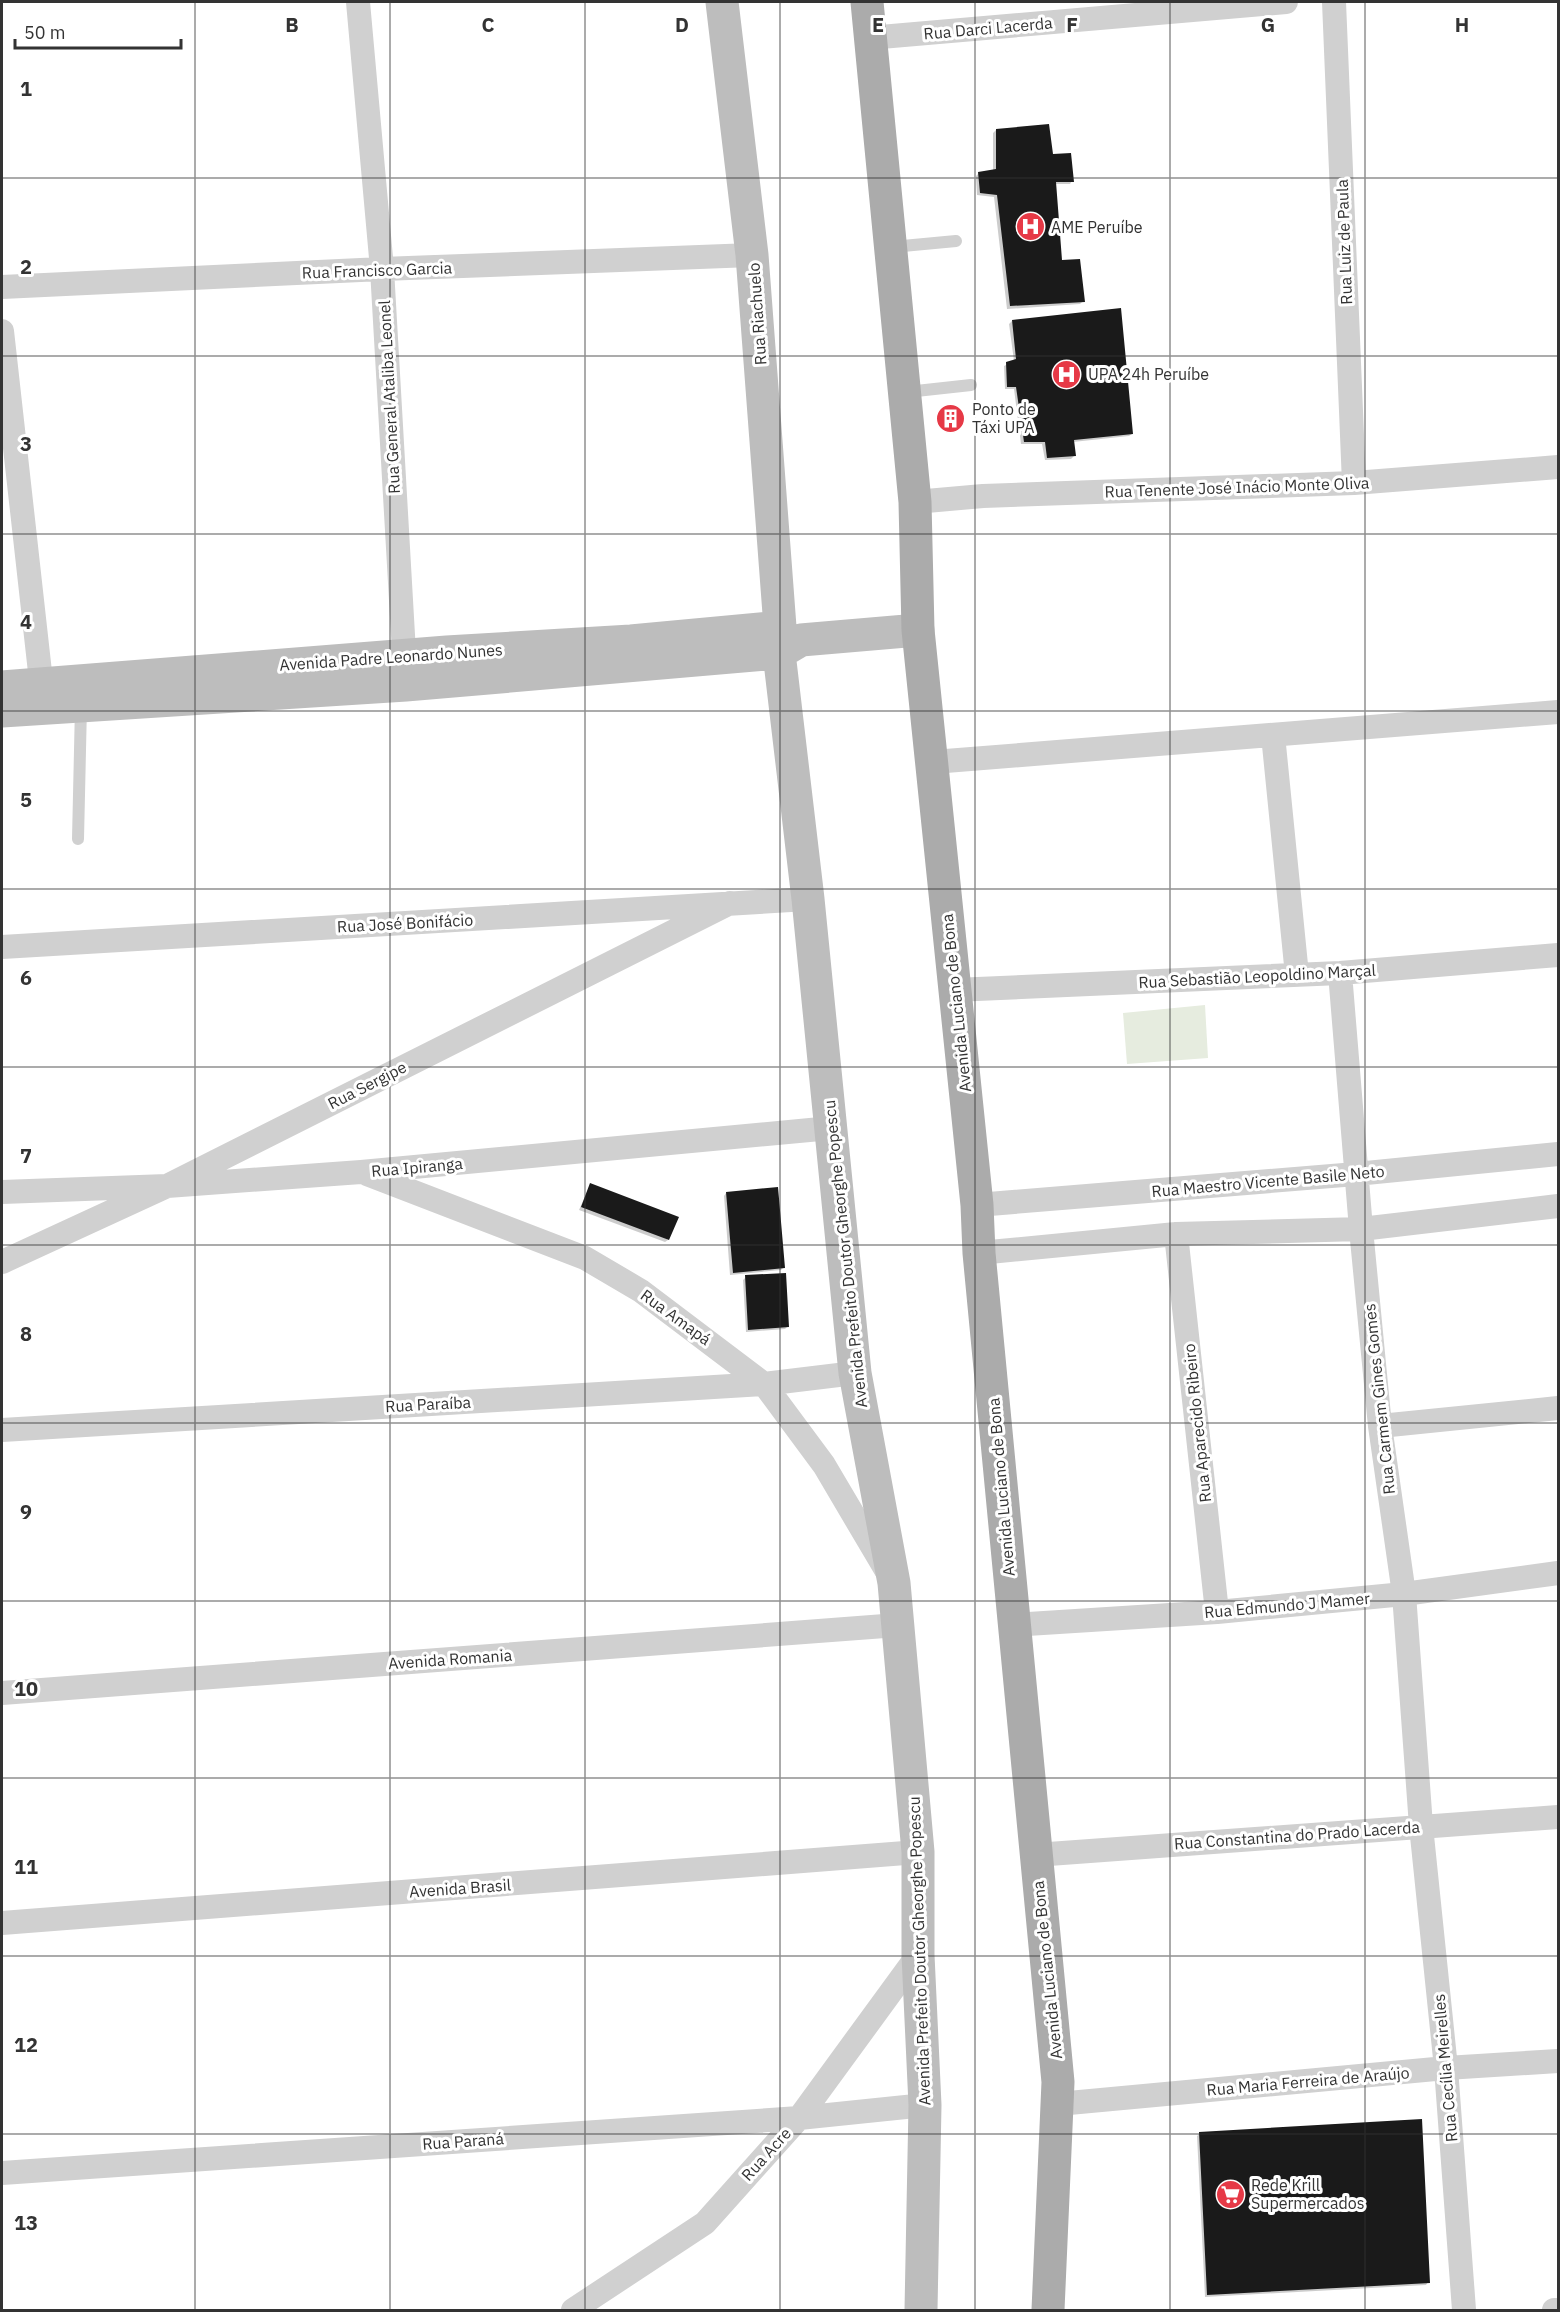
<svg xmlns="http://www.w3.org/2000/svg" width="1560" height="2312" font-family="'IBM Plex Sans',sans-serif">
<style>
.green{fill:#e6ecdf}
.shadow{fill:#0003}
.building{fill:#1a1a1a}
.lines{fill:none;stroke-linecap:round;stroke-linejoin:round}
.lane{stroke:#d0d0d0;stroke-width:12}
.street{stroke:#d0d0d0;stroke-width:24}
.secondary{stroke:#bdbdbd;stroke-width:33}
.primary{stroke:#ababab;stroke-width:33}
.grid{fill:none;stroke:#333;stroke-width:1.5;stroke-opacity:0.55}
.labels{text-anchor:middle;stroke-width:6;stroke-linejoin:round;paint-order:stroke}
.street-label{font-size:16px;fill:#333;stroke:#fff}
.poi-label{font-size:16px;fill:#333;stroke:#fff;text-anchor:start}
.grid-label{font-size:20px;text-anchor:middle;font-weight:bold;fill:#333;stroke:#fff;stroke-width:6;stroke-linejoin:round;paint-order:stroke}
</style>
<rect width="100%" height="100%" fill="#fff"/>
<!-- green -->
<path class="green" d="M1205 1005 1208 1058 1127 1064 1123 1013Z"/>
<!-- shadow -->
<path class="shadow" d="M996 130 1052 156 1072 181 1070 184H1055L1061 261 1083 301 1080 304 1007 309 994 197 977 195 976 176 979 173 993 171V133Z
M1012 321 1132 434 1129 436 1073 442 1074 456 1071 459 1045 460 1042 444H1021L1014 389H1005L1004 366 1014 361 1009 324Z
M947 415 954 423 945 428 944 418Z
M590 1185 668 1240 665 1242 579 1210Z
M726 1193 784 1267 781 1270 730 1275 724 1196Z
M746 1277 788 1326 785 1329 746 1332 743 1280Z
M1200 2133 1428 2282 1426 2285 1205 2297 1197 2136Z"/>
<!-- building -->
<path class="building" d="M1049 124 1053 154 1071 153 1074 182H1056L1062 260 1080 259 1085 302 1010 306 997 195 980 193 978 172 996 169V129Z
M1121 308 1133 434 1074 440 1076 456 1047 458 1045 442H1024L1016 387H1007L1006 362 1016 359 1012 320Z
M947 413H955V424L947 426Z
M590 1183 679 1217 669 1240 581 1207Z
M778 1187 785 1268 733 1273 726 1192Z
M786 1273 789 1327 748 1330 745 1275Z
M1422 2119 1430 2283 1207 2295 1199 2132Z"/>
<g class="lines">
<!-- lane -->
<path class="lane" d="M892 247 956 241
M907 392 971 385
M78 839 81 706"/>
<!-- street -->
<path class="street" d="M358 2 382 269 405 670
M1334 2 1354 483
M869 38 1286 2
M2 287 382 269 752 255
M2 331 43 699
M915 502 983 496 1354 483 1558 467
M1273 735 1297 975
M933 762 1558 712
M2 947 808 899
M1340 973 1361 1229 1380 1426 1404 1594 1421 1826 1446 2068 1464 2310
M954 990 1340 973 1558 955
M367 1174 585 1258 641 1291 764 1384 824 1465 886 1570
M2 1192 167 1186 361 1172 831 1128
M977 1205 1356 1174 1558 1154
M1176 1234 1217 1612
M979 1253 1176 1234 1361 1229 1558 1206
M2 1262 167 1186 730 903
M1380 1426 1558 1408
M2 1430 764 1384 855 1373
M1013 1625 1217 1612 1404 1594 1558 1573
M2 1693 898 1625
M1035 1855 1558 1817
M2 1923 918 1852
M1058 2104 1446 2068 1558 2061
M2 2173 799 2118 925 2105
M573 2310 705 2223 799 2118 918 1955
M1554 2310H1558"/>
<!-- secondary -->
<path class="secondary" d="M722 2 752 255 780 627 779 653 808 899 855 1373 894 1583 918 1852V1955L925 2105 921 2310
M2 687 447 652 631 641 780 627
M2 711 406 685 779 653 801 640 918 630"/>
<!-- primary -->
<path class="primary" d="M867 2 915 502 918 630 977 1205 979 1253 1058 2082 1048 2310"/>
</g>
<!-- grid -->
<path class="grid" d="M195 2V2310M390 2V2310M585 2V2310M780 2V2310M975 2V2310M1170 2V2310M1365 2V2310M2 178H1558M2 356H1558M2 534H1558M2 711H1558M2 889H1558M2 1067H1558M2 1245H1558M2 1423H1558M2 1601H1558M2 1778H1558M2 1956H1558M2 2134H1558"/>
<!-- icons -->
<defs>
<symbol id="hospital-disc" viewBox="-11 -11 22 22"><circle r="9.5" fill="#e63946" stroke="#fff"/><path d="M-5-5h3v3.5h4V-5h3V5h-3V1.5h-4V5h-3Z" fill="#fff"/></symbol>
<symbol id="building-disc" viewBox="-11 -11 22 22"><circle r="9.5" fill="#e63946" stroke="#fff"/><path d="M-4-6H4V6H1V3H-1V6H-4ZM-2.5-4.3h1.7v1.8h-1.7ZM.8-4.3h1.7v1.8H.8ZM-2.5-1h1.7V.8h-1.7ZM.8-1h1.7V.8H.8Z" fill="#fff"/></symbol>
<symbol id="supermarket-disc" viewBox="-11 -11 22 22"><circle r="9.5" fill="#e63946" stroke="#fff"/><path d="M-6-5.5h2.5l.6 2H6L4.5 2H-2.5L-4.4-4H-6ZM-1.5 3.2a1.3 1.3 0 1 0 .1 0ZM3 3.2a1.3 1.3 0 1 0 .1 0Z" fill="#fff"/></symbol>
</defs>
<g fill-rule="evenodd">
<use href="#hospital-disc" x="1014" y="210" width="33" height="33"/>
<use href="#hospital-disc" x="1050" y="358" width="33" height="33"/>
<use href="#building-disc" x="934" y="402" width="33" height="33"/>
<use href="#supermarket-disc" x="1214" y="2178" width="33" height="33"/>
</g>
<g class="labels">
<!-- street labels -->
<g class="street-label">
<text transform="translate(988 28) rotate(-5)" y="6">Rua Darci Lacerda</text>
<text transform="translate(1344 242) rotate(-92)" y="6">Rua Luiz de Paula</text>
<text transform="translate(377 270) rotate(-2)" y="6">Rua Francisco Garcia</text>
<text transform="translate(757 314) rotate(-94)" y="6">Rua Riachuelo</text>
<text transform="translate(389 397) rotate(-93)" y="6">Rua General Ataliba Leonel</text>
<text transform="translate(1237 487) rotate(-2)" y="6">Rua Tenente José Inácio Monte Oliva</text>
<text transform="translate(391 657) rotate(-4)" y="6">Avenida Padre Leonardo Nunes</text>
<text transform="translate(405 923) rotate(-3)" y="6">Rua José Bonifácio</text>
<text transform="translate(1257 976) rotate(-3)" y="6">Rua Sebastião Leopoldino Marçal</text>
<text transform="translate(956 1003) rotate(-96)" y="6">Avenida Luciano de Bona</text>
<text transform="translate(367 1085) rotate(-27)" y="6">Rua Sergipe</text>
<text transform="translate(417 1167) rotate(-5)" y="6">Rua Ipiranga</text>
<text transform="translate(1268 1181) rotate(-5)" y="6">Rua Maestro Vicente Basile Neto</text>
<text transform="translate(845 1254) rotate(-96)" y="6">Avenida Prefeito Doutor Gheorghe Popescu</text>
<text transform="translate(676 1317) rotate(36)" y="6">Rua Amapá</text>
<text transform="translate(1379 1399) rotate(-96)" y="6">Rua Carmem Gines Gomes</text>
<text transform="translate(428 1404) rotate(-3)" y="6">Rua Paraíba</text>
<text transform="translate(1197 1423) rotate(-96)" y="6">Rua Aparecido Ribeiro</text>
<text transform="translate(1001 1487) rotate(-95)" y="6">Avenida Luciano de Bona</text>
<text transform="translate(1287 1605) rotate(-5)" y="6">Rua Edmundo J Mamer</text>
<text transform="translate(450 1659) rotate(-4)" y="6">Avenida Romania</text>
<text transform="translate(1297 1835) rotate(-4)" y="6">Rua Constantina do Prado Lacerda</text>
<text transform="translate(460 1888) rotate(-4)" y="6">Avenida Brasil</text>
<text transform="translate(919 1951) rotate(-92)" y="6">Avenida Prefeito Doutor Gheorghe Popescu</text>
<text transform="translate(1047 1970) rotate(-96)" y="6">Avenida Luciano de Bona</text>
<text transform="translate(1445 2068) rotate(-95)" y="6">Rua Cecília Meirelles</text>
<text transform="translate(1308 2081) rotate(-5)" y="6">Rua Maria Ferreira de Araújo</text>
<text transform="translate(463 2141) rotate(-4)" y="6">Rua Paraná</text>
<text transform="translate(766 2154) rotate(-48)" y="6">Rua Acre</text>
</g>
<!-- poi labels -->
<g class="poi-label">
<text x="1051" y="233">AME Peruíbe</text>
<text x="1088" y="380">UPA 24h Peruíbe</text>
<text x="972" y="415">Ponto de<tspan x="972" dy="18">Táxi UPA</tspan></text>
<text x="1251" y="2191">Rede Krill<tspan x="1251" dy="18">Supermercados</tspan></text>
</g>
</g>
<g class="grid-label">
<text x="292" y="32">B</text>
<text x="488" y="32">C</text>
<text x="682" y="32">D</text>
<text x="878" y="32">E</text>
<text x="1072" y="32">F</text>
<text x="1268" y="32">G</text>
<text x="1462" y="32">H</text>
<text x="26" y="96">1</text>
<text x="26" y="274">2</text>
<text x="26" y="451">3</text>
<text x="26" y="629">4</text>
<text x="26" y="807">5</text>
<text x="26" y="985">6</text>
<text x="26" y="1163">7</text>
<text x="26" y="1341">8</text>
<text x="26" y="1519">9</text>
<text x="26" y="1696">10</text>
<text x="26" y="1874">11</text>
<text x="26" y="2052">12</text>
<text x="26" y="2230">13</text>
</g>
<!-- border -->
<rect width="1560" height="2312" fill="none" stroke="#333333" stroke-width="6"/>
<!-- scale -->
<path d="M15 39v9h166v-9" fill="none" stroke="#333333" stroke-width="3"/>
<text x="24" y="39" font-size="18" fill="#333333" stroke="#ffffff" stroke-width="4.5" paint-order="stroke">50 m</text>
</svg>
